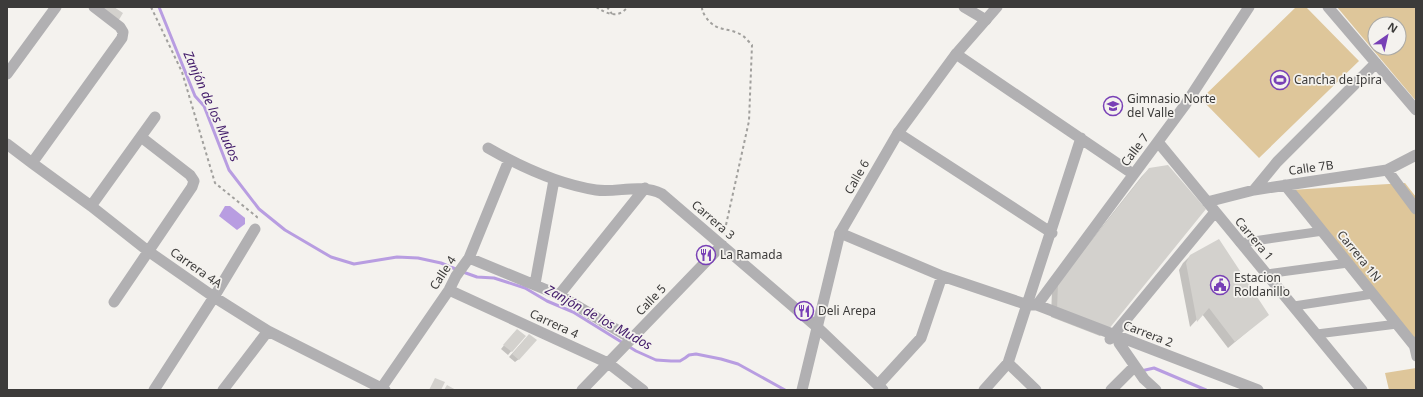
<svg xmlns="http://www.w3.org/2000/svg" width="1423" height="397" font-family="'Noto Sans',sans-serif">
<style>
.green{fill:#dec69a;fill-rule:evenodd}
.water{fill:#b89de1}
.shadow{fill:#0003}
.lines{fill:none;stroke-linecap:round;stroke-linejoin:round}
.stream{stroke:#b89de1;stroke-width:3}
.building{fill:#d3d1cd}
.path{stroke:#a1a09d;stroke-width:2;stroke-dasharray:3 3;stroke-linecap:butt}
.pedestrian{stroke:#b1b0b2;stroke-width:9}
.minor{stroke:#b1b0b2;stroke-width:11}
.tertiary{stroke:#b1b0b2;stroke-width:11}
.labels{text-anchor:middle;stroke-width:3.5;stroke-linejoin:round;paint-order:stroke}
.poi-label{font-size:12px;fill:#3c3b3a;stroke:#f4f2ee;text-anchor:start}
.street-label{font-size:12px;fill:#3c3b3a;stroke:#f4f2ee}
.water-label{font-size:13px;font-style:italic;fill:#411a69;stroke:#f4f2ee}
</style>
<rect width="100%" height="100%" fill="#f4f2ee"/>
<!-- green -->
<path class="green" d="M1296 7H1306L1359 61 1259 158 1201 99Z
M1337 7H1416V101ZM1375 24H1399V48H1375Z
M1405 183 1416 197V342L1291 190Z
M1416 368V390H1389L1385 373Z"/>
<!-- water -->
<path class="water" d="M225 206H230L245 218V224L237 230 219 216Z"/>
<!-- shadow -->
<path class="shadow" d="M1149 169 1107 329 1100 336 1051 317 1052 290 1142 176Z
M1190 256 1268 314 1228 348 1202 314 1190 327 1179 270 1183 263Z
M514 333 524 336 508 355 501 349Z
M526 338 519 359 515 362 509 357Z"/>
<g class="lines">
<!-- stream -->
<path class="stream" d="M159 7 195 96 204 106 229 170 259 209 285 230 331 257 354 264 397 257 418 258 441 263 458 270
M463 272 477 277 494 278 525 288 547 301 573 312 636 351 656 360 671 361H680L685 358 689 355 696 354 721 359 738 364 785 390
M1141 371 1154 368 1206 390"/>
</g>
<!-- building -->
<path class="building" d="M99 7H114L123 13 117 23Z
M1168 165 1206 209 1108 330 1057 310 1058 283 1149 168Z
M1219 239 1269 315 1235 342 1209 308 1197 322 1186 263 1190 255Z
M517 329 526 336 512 352 503 345Z
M529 334 537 340 519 360 512 354Z
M435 378 445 382 441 390H429Z
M447 385 456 390H444Z"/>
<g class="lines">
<!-- path -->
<path class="path" d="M151 7 182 72 215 183 257 217 256 220
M596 7C608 14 617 19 628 7
M607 7 612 14
M702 7C702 11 703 12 705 16 717 34 729 26 743 36 746 38 749 42 752 45L749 121 724 234"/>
<!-- pedestrian -->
<path class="pedestrian" d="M1240 243 1323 231
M1266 274 1348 263
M1294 306 1373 294
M1317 334 1397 324
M1413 344 1416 357"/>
<!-- minor -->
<path class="minor" d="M964 7 986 20
M1328 7 1416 110
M956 54 1133 174
M7 74 56 7
M898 133 1052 233
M1158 142C1226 225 1294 307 1362 390
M7 144 32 163 91 206 148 251 214 297 268 331 385 390
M488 148C521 167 557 184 596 190 618 193 640 183 662 194L817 327
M32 163 122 38 123 32 120 27 94 7
M1387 170 1416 209
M1285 185 1413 344 1416 342
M1254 190 1277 162 1376 63
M1207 202 1254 190 1387 170 1416 155
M91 206 155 117
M840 233 942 276 1028 305H1037L1258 390
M469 258 559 295 632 339
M535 284 554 180
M449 290 608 363 643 390
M559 295 645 188
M114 302 192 187 194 181 190 175 141 137
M1037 305 1185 105 1249 7
M1110 339 1215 212
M1119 343 1144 379 1156 390
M1008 363 1036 390
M878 385 921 338 942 276
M154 390 214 297 255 229
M223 390 268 331
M380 390 449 290 456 276 469 258 509 160
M582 390 722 245
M984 390 1008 363 1081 138
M1111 390 1135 366"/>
<!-- tertiary -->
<path class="tertiary" d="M817 327 883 390
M802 390 840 233 898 133 956 54 997 7"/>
</g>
<!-- icons -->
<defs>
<symbol id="stadium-ring" viewBox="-11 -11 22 22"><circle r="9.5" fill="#f4f2ee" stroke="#7840b6" stroke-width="1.5"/><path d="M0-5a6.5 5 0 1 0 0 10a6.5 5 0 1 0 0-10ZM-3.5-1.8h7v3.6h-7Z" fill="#7840b6"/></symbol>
<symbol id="school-ring" viewBox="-11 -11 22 22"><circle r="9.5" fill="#f4f2ee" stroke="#7840b6" stroke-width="1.5"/><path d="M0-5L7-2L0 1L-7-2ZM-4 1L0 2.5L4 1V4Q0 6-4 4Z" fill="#7840b6"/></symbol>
<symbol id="restaurant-ring" viewBox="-11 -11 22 22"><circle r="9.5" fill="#f4f2ee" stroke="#7840b6" stroke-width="1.5"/><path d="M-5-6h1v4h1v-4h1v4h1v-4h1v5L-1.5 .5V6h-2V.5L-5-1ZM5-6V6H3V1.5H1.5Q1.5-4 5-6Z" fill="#7840b6"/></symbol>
<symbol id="civic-ring" viewBox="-11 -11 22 22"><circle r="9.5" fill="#f4f2ee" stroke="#7840b6" stroke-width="1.5"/><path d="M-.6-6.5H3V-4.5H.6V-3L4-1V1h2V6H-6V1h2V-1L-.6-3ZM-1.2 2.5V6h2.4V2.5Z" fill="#7840b6"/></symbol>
</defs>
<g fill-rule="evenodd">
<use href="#stadium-ring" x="1269" y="69" width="22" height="22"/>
<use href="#school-ring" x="1102" y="95" width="22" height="22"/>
<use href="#restaurant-ring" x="695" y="244" width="22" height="22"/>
<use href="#civic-ring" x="1209" y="274" width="22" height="22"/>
<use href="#restaurant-ring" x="793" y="300" width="22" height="22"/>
</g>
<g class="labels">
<!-- poi labels -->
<g class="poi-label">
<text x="1294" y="84">Cancha de Ipira</text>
<text x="1127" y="103">Gimnasio Norte<tspan x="1127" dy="14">del Valle</tspan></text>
<text x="720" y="259">La Ramada</text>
<text x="1234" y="282">Estacion<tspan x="1234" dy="14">Roldanillo</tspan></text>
<text x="818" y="315">Deli Arepa</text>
</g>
<!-- street labels -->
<g class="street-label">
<text transform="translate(1135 150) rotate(-53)" y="4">Calle 7</text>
<text transform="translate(1311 168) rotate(-8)" y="4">Calle 7B</text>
<text transform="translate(857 177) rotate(-60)" y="4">Calle 6</text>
<text transform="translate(713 220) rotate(41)" y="4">Carrera 3</text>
<text transform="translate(1254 239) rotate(50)" y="4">Carrera 1</text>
<text transform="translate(1359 256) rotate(51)" y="4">Carrera 1N</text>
<text transform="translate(196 268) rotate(35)" y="4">Carrera 4A</text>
<text transform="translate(443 273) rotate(-57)" y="4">Calle 4</text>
<text transform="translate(651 300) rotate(-46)" y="4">Calle 5</text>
<text transform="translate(554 324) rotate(25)" y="4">Carrera 4</text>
<text transform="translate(1148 334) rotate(21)" y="4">Carrera 2</text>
</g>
<!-- water labels -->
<g class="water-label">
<text transform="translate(212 106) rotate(66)" y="5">Zanjón de los Mudos</text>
<text transform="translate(599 317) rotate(29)" y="5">Zanjón de los Mudos</text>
</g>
</g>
<!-- border -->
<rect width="1423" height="397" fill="none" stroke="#3c3b3a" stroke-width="16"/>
<!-- north arrow -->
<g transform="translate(1387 36) rotate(34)"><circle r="19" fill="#f4f2ee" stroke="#aaa9a6"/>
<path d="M0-3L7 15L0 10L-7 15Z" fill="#7840b6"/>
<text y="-6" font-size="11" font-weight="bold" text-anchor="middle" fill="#3c3b3a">N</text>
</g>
</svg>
